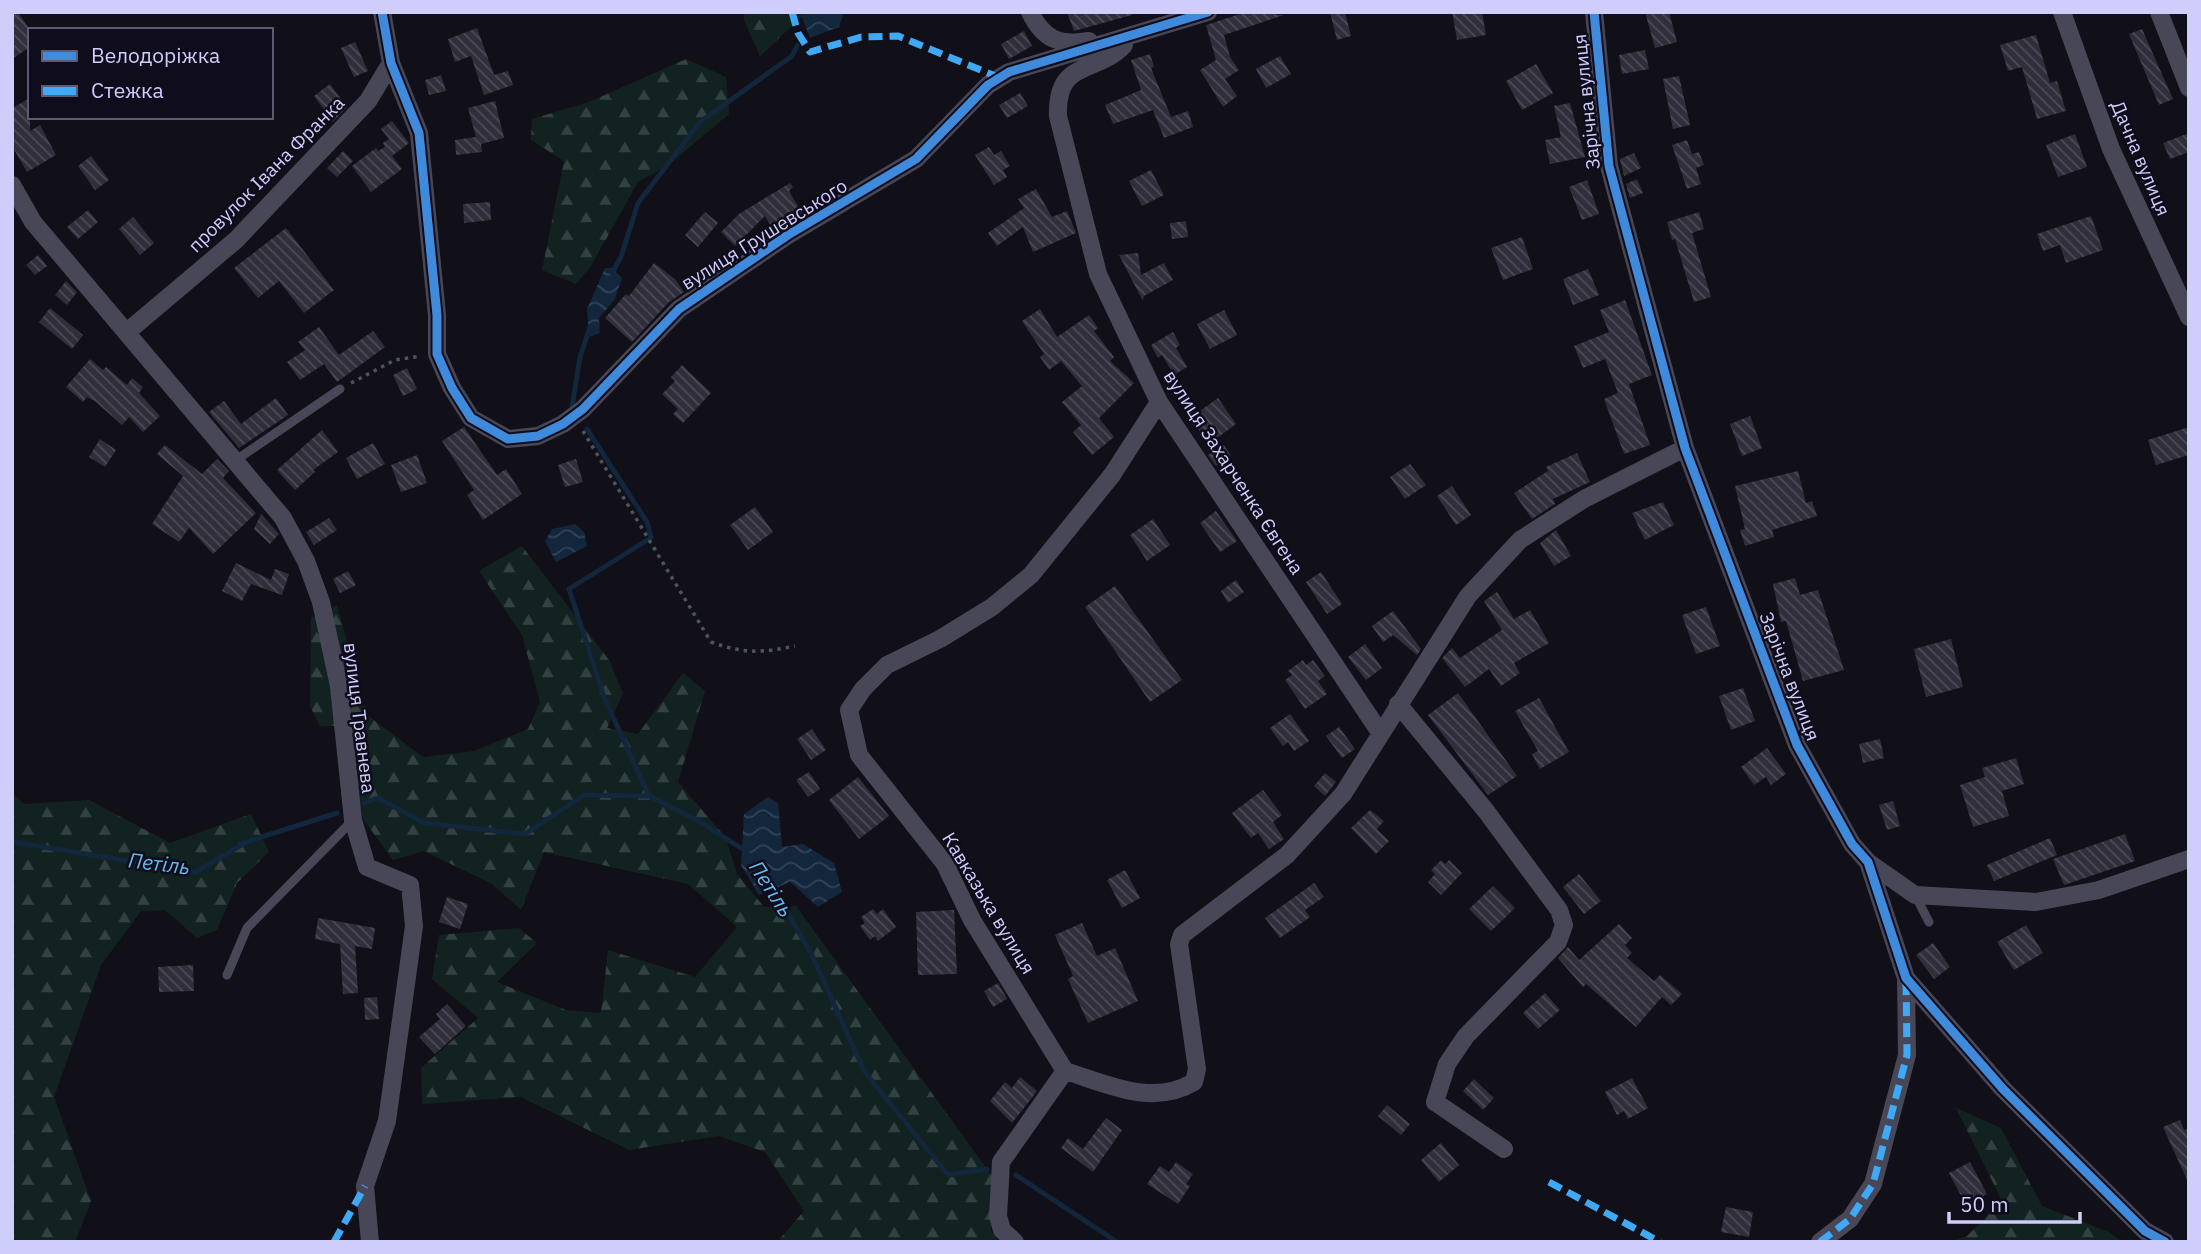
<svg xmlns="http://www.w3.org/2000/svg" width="2201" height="1254" font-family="'IBM Plex Sans',sans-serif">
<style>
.forest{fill:url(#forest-firs)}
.water{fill:url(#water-waves)}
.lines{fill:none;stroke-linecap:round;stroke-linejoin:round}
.stream{stroke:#12263c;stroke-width:5}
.building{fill:url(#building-back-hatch)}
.path{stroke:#48555e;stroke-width:3.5;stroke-dasharray:3.5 5;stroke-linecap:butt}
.service{stroke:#474758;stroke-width:9}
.minor{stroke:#474758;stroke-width:18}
.quiet{stroke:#3fa9f5;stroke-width:7;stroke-dasharray:14 7;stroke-linecap:butt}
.cycleway-casing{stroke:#0f0d1b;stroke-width:13}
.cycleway{stroke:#408adc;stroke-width:9}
.labels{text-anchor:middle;stroke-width:5;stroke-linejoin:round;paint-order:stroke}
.street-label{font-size:19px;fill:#cfcdfa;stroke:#0f0d1b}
.water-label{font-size:21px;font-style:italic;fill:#6be;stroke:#0f0d1b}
</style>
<defs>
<pattern id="forest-firs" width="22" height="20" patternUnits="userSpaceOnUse" patternTransform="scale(1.75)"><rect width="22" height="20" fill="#112221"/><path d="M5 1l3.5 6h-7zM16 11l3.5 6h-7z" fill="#334142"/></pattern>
<pattern id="water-waves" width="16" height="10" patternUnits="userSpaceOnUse" patternTransform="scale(1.75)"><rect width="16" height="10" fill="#12263c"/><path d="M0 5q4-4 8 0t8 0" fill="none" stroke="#334459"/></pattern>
<pattern id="building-back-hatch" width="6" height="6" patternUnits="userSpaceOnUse" patternTransform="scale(1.75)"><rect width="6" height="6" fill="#2f2e3a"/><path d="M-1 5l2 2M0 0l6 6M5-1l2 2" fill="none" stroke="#4c4b57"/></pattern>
</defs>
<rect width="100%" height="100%" fill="#111018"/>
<!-- forest -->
<path class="forest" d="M744 12H807L760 56 744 20Z
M686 59 726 77 729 114 667 166 638 182 591 266 576 284 542 270 564 161 531 140 532 119 589 102Z
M522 546 609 660 623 693 607 728 638 734 683 673 705 691 678 782 726 838 737 874 764 907 796 906 992 1176 991 1231 999 1242H777L804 1211 765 1152 719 1136 629 1150 521 1097 422 1104 421 1068 478 1018 432 979 439 935 519 928 537 943 497 982 566 1010 601 1013 608 950 695 977 737 927 688 884 544 852 521 910 492 884 424 851 393 860 363 819 349 726H320L310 706 311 618 337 605 367 715 423 757 474 751 528 729 540 702 522 635 479 571Z
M12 793 24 804 89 800 170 843 251 814 269 852 237 883 217 930 197 938 165 910 141 911 101 965 54 1097 91 1201 75 1242H12Z
M1956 1108 2001 1128 2042 1206 2109 1232 2123 1242H1951L1967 1236 2002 1201Z"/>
<!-- water -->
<path class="water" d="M800 12H844L839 27 810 38Z
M605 268H612L622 278 615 299 599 318 600 333 589 337 587 309Z
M575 524 584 532 587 546 556 562 545 541 552 529Z
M768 797 778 803 782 847 803 844 834 863 842 892 818 907 790 882 759 895 741 865 744 814Z"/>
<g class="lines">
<!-- stream -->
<path class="stream" d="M612 273 621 257 638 203 700 122 792 56 797 46
M572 407 580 357 590 327
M587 429 647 522 651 537
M649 539 569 589 604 697 649 796
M364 803 378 798 424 823 525 834 584 795 649 796 697 820 747 852
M12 842 196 872 246 842 337 813
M771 885 811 953 864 1071 948 1175 987 1169
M1016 1175 1117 1242"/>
</g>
<!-- building -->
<path class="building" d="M12 12H18L30 30V47L12 59Z
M1067 12H1132V15L1074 31Z
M1246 12 1284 15 1224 35 1230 57 1239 70 1225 79 1237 96 1223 107 1200 70 1216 60 1206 25Z
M1330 12H1345L1351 36 1337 40Z
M1452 12H1482L1486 35 1457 40Z
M1645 12H1669L1677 42 1655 48Z
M477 28 494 75 508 71 513 85 484 95 471 56 455 62 448 39Z
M2142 29 2173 99 2159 105 2129 34Z
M1024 31 1032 46 1009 59 1001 44Z
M2036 35 2050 83 2057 81 2066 111 2037 119 2022 67 2008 71 2000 45Z
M355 42 368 71 354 77 341 48Z
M1645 50 1649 69 1622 74 1619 55Z
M1150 54 1154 67 1151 68 1171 117 1188 111 1193 127 1164 138 1153 110 1113 124 1105 105 1141 90 1131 60Z
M1280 56 1291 74 1266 88 1256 69Z
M1536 64 1553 93 1522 110 1506 81Z
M441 75 446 91 429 95 425 80Z
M1679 76 1690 125 1673 129 1663 79Z
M330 84 347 107 333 122 314 96Z
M1020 93 1028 106 1007 118 999 105Z
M30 98V131L40 125 56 155 27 172 12 146V108Z
M495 101 504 138 481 144 482 152 456 155 455 140 476 137 468 108Z
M1570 103 1585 157 1550 164 1545 140 1561 137 1554 106Z
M392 121 409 143 392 156 402 169 371 192 352 166 376 148 378 151 385 147 383 143 389 139 381 129Z
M2189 133V152L2170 159 2163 143Z
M2075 134 2087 167 2058 177 2046 145Z
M1687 140 1692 154 1699 152 1704 165 1696 168 1701 184 1687 189 1672 145Z
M989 147 994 155 1001 151 1010 166 1003 170 1007 177 994 185 975 155Z
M343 151 353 161 337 177 327 168Z
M1634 153 1641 168 1624 176 1620 159Z
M91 156 109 180 95 190 78 166Z
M1151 170 1164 195 1142 206 1129 181Z
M1637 179 1643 193 1630 198 1626 184Z
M1587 180 1599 214 1582 220 1569 187Z
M790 183 793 187 789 191 802 213 774 231 765 216 735 246 721 232 739 214Z
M1036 189 1052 217 1067 211 1076 233 1033 252 1023 227 997 246 988 233 1024 208 1018 199Z
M490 202 491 220 464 223 463 204Z
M88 210 98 222 78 239 67 227Z
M705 212 718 223 698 247 685 235Z
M1699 212 1704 229 1692 233 1711 297 1694 302 1675 239 1672 240 1667 222Z
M2091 216 2103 250 2066 263 2060 245 2043 251 2037 234Z
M133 217 154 243 140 255 119 229Z
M1186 221 1188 237 1172 239 1170 223Z
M286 228 334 290 304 313 279 281 258 298 234 268Z
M1522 237 1533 269 1503 280 1491 248Z
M1138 253 1141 275 1164 263 1173 280 1144 296 1143 301 1119 255Z
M38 255 47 266 35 275 26 265Z
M654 263 675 279 684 292 669 302 632 342 605 318 626 294 629 296Z
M1588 269 1599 295 1573 305 1563 279Z
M66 281 77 292 67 305 55 295Z
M1625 300 1652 375 1629 384 1650 445 1624 454 1604 399 1618 393 1605 359 1583 368 1574 346 1609 332 1600 310Z
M50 308 83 335 72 349 39 322Z
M1040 309 1057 337 1089 315 1098 328 1094 331 1114 357 1110 361 1134 383 1099 418 1114 437 1092 455 1073 432 1081 425 1062 402 1082 386 1061 361 1049 370 1040 357 1044 354 1022 321Z
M1224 310 1237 335 1210 349 1197 324Z
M319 327 339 355 373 331 385 347 337 382 324 364 300 380 287 362 305 350 298 342Z
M1173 332 1180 345 1176 348 1187 367 1174 375 1162 355 1158 358 1151 345Z
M90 359 103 370 106 367 127 385 132 378 143 387 139 393 160 416 143 432 129 417 122 425 96 402 87 397 83 402 66 387Z
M682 365 711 393 683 423 673 414 678 409 662 394 675 381 671 377Z
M407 368 417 389 403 396 393 375Z
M276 398 288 415 239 448 209 412 224 401 241 424Z
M1218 398 1236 424 1209 444 1190 418Z
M1750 416 1762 448 1742 456 1730 424Z
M464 427 497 475 506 469 522 494 483 520 467 495 474 490 442 441Z
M2189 427V455L2156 465 2148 440Z
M322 430 338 452 313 470 315 472 295 490 277 470Z
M100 439 116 450 105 467 89 457Z
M373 443 385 464 357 479 346 458Z
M165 445 202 474 217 459 229 471 223 478 256 513 213 554 189 528 179 542 152 524 183 476 157 454Z
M1224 445 1231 456 1216 466 1208 455Z
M1577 453 1590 482 1553 499 1555 504 1532 519 1514 493 1548 471 1546 467Z
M417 455 427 483 401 492 391 465Z
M576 459 583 482 565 487 558 465Z
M1410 464 1426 485 1405 499 1390 477Z
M1798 471 1806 503 1812 501 1817 516 1772 530 1774 537 1745 546 1740 530 1745 529 1735 486Z
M1452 486 1471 515 1456 525 1437 496Z
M1663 502 1674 525 1645 540 1632 513Z
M755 507 773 532 748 550 730 525Z
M1216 511 1237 541 1220 552 1200 523Z
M261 514 279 534 270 544 254 529Z
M329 518 337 530 314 545 306 532Z
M1153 519 1170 545 1147 561 1130 535Z
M1556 530 1571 556 1554 566 1540 543Z
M236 563 271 580 275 569 289 574 282 595 251 584 242 601 222 591Z
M348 571 356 585 340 593 333 579Z
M1321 572 1342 604 1327 614 1306 582Z
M1795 578 1800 595 1818 590 1844 670 1803 681 1786 621 1781 622 1773 584Z
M1236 580 1244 592 1228 603 1221 591Z
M1115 586 1182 680 1150 702 1085 607Z
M1497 592 1514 619 1530 610 1549 643 1514 663 1520 673 1501 686 1489 669 1465 687 1442 658 1452 648 1460 658 1502 630 1484 601Z
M1706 607 1720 646 1696 654 1682 615Z
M1393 611 1421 649 1417 655 1393 635 1383 642 1372 626Z
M1951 639 1963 687 1926 697 1914 649Z
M1365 644 1382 668 1366 680 1348 657Z
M1303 660 1306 665 1313 660 1325 676 1318 681 1327 694 1305 709 1285 680 1292 675 1288 671Z
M1743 688 1755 721 1731 730 1719 696Z
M1458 693 1517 776 1488 795 1428 715Z
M1539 698 1569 752 1540 769 1532 754 1538 751 1515 711Z
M1290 714 1309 741 1294 751 1288 742 1283 746 1270 728Z
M1339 727 1355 749 1342 758 1326 736Z
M812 729 826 750 811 760 797 739Z
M1880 739 1884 758 1863 763 1859 744Z
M1767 748 1786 774 1771 785 1766 777 1754 785 1741 767Z
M2016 758 2024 784 2002 791 2009 816 1973 827 1960 785 1985 777 1982 768Z
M809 772 820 789 808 797 796 780Z
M1325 773 1336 782 1325 796 1314 786Z
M858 777 889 816 859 839 829 800Z
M1263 790 1282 815 1273 822 1284 839 1269 849 1258 833 1251 838 1232 813Z
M1893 801 1900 826 1887 830 1879 805Z
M1370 810 1384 821 1377 829 1389 841 1376 854 1351 828Z
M2125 834 2135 861 2064 885 2053 859Z
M2050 838 2057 855 1994 881 1987 865Z
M1441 860 1445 864 1449 860 1462 873 1441 895 1428 882 1435 874 1431 870Z
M1125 870 1140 898 1122 908 1107 880Z
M1579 874 1601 901 1584 914 1563 887Z
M1314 883 1324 897 1305 910 1310 917 1280 938 1265 918Z
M1493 886 1515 908 1491 931 1469 909Z
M447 897 468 904 460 929 439 922Z
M873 909 877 914 883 909 896 927 878 941 875 936 870 940 860 926 865 923 861 917Z
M954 910 957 974 918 975 916 912Z
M318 918 375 928 372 949 355 946 358 993 343 994 340 944 315 939Z
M1082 923 1097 956 1115 948 1138 1001 1088 1023 1068 979 1073 976 1055 935Z
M1619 924 1632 938 1625 945 1632 953 1627 958 1654 981 1660 975 1682 994 1671 1005 1662 997 1636 1027 1586 984 1583 987 1558 958 1568 947 1579 960Z
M2026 925 2043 953 2014 970 1997 942Z
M1933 943 1950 967 1934 979 1916 955Z
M193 965 194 991 159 992 158 967Z
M998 983 1007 999 993 1007 984 991Z
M1545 993 1560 1010 1538 1029 1523 1013Z
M377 997 379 1019 365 1020 364 998Z
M447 1004 466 1026 435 1054 419 1037 440 1019 436 1014Z
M1020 1077 1037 1091 1012 1123 990 1101 1005 1082 1012 1088Z
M1632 1078 1648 1108 1628 1119 1624 1111 1617 1115 1605 1092Z
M1474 1079 1494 1098 1483 1110 1463 1091Z
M1387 1105 1410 1124 1401 1135 1378 1116Z
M1106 1118 1122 1130 1093 1172 1061 1148 1068 1138 1083 1149Z
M2180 1120 2184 1130 2189 1128V1184L2163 1127Z
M1441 1143 1459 1165 1439 1182 1421 1160Z
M1176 1162 1193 1174 1186 1184 1190 1186 1178 1204 1147 1184 1160 1166 1169 1172Z
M1970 1162 1987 1194 1966 1205 1949 1173Z
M1726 1207 1753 1212 1749 1237 1721 1232Z"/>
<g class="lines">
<!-- path -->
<path class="path" d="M351 383 395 360 421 356
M583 431 711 642C744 654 761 653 795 646"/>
<!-- service -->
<path class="service" d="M236 460 340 389
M1915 895 1929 922
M227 975 247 928 353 820"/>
<!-- minor -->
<path class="minor" d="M382 12 391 63 419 133 437 315V354L452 388 471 418 508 439 538 436 563 424 583 409 679 309 788 235 916 159 988 85 1009 72 1208 12
M1030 12C1043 39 1059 46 1089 41
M1594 12 1609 166 1685 448 1797 745 1852 844 1868 862 1906 978 2003 1089 2145 1231 2165 1242
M2062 12 2111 149 2189 317
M2159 12 2189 88
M1124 45C1096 75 1056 58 1058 116L1098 274 1159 402 1381 734
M12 185 33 222 283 518 306 561 321 602 339 686 353 820 367 867 410 885 414 926 387 1121 365 1186 370 1242
M127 332 236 240 368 101 391 63
M1398 704 1486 811 1559 910 1564 925 1558 942 1466 1036 1447 1064 1435 1102 1504 1149
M1868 862 1915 895 2036 902 2099 890 2189 859
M1065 1071C1108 1084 1152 1107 1194 1082L1197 1069 1179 944 1182 935 1287 855 1343 794 1468 596 1520 540 1584 499 1685 448
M1015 1242 1002 1230 998 1216 1001 1162 1065 1071 972 920 945 864 859 755 849 710 863 689 887 665 940 639 992 607 1031 575 1112 475 1159 402
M1820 1242 1850 1219 1873 1184 1907 1055 1906 978"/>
<!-- quiet -->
<path class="quiet" d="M792 12 798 33 810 52 861 37 898 36 1000 78
M1549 1182 1660 1242
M334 1242 365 1186
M1820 1242 1850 1219 1873 1184 1907 1055 1906 978"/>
<defs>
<path id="cycleway" d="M382 12 391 63 419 133 437 315V354L452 388 471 418 508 439 538 436 563 424 583 409 679 309 788 235 916 159 988 85 1009 72 1208 12
M1594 12 1609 166 1685 448 1797 745 1852 844 1868 862 1906 978 2003 1089 2145 1231 2165 1242"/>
</defs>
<!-- cycleway casing -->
<use href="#cycleway" class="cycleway-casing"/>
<!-- cycleway -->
<use href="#cycleway" class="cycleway"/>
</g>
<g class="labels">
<!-- street labels -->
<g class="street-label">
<text transform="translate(1586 102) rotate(-96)" y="7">Зарічна вулиця</text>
<text transform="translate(2141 158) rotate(67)" y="7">Дачна вулиця</text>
<text transform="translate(266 174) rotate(-45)" y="7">провулок Івана Франка</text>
<text transform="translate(764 234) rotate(-32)" y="7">вулиця Грушевського</text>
<text transform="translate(1234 472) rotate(57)" y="7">вулиця Захарченка Євгена</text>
<text transform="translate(1790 676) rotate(69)" y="7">Зарічна вулиця</text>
<text transform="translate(360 718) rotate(83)" y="7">вулиця Травнева</text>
<text transform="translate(989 903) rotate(59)" y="7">Кавказька вулиця</text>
</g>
<!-- water labels -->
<g class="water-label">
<text transform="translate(159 864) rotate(7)" y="7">Петіль</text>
<text transform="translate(771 889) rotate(57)" y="7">Петіль</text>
</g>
</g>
<!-- border -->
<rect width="2201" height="1254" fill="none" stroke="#cfcdfa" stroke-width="28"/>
<!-- legend -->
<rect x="28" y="28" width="245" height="91" fill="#0f0d1b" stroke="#5c5a74" stroke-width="2"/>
<rect x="42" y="51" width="35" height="10" fill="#408adc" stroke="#5c5a74" stroke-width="2"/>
<text x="91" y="63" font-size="21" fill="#cfcdfa">Велодоріжка</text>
<rect x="42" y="86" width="35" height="10" fill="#3fa9f5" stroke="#5c5a74" stroke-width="2"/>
<text x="91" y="98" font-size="21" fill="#cfcdfa">Стежка</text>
<!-- scale -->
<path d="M1949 1212v10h131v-10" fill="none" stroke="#cfcdfa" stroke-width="3.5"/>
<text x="1960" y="1212" font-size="21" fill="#cfcdfa" stroke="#0f0d1b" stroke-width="5" paint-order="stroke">50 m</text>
</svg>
